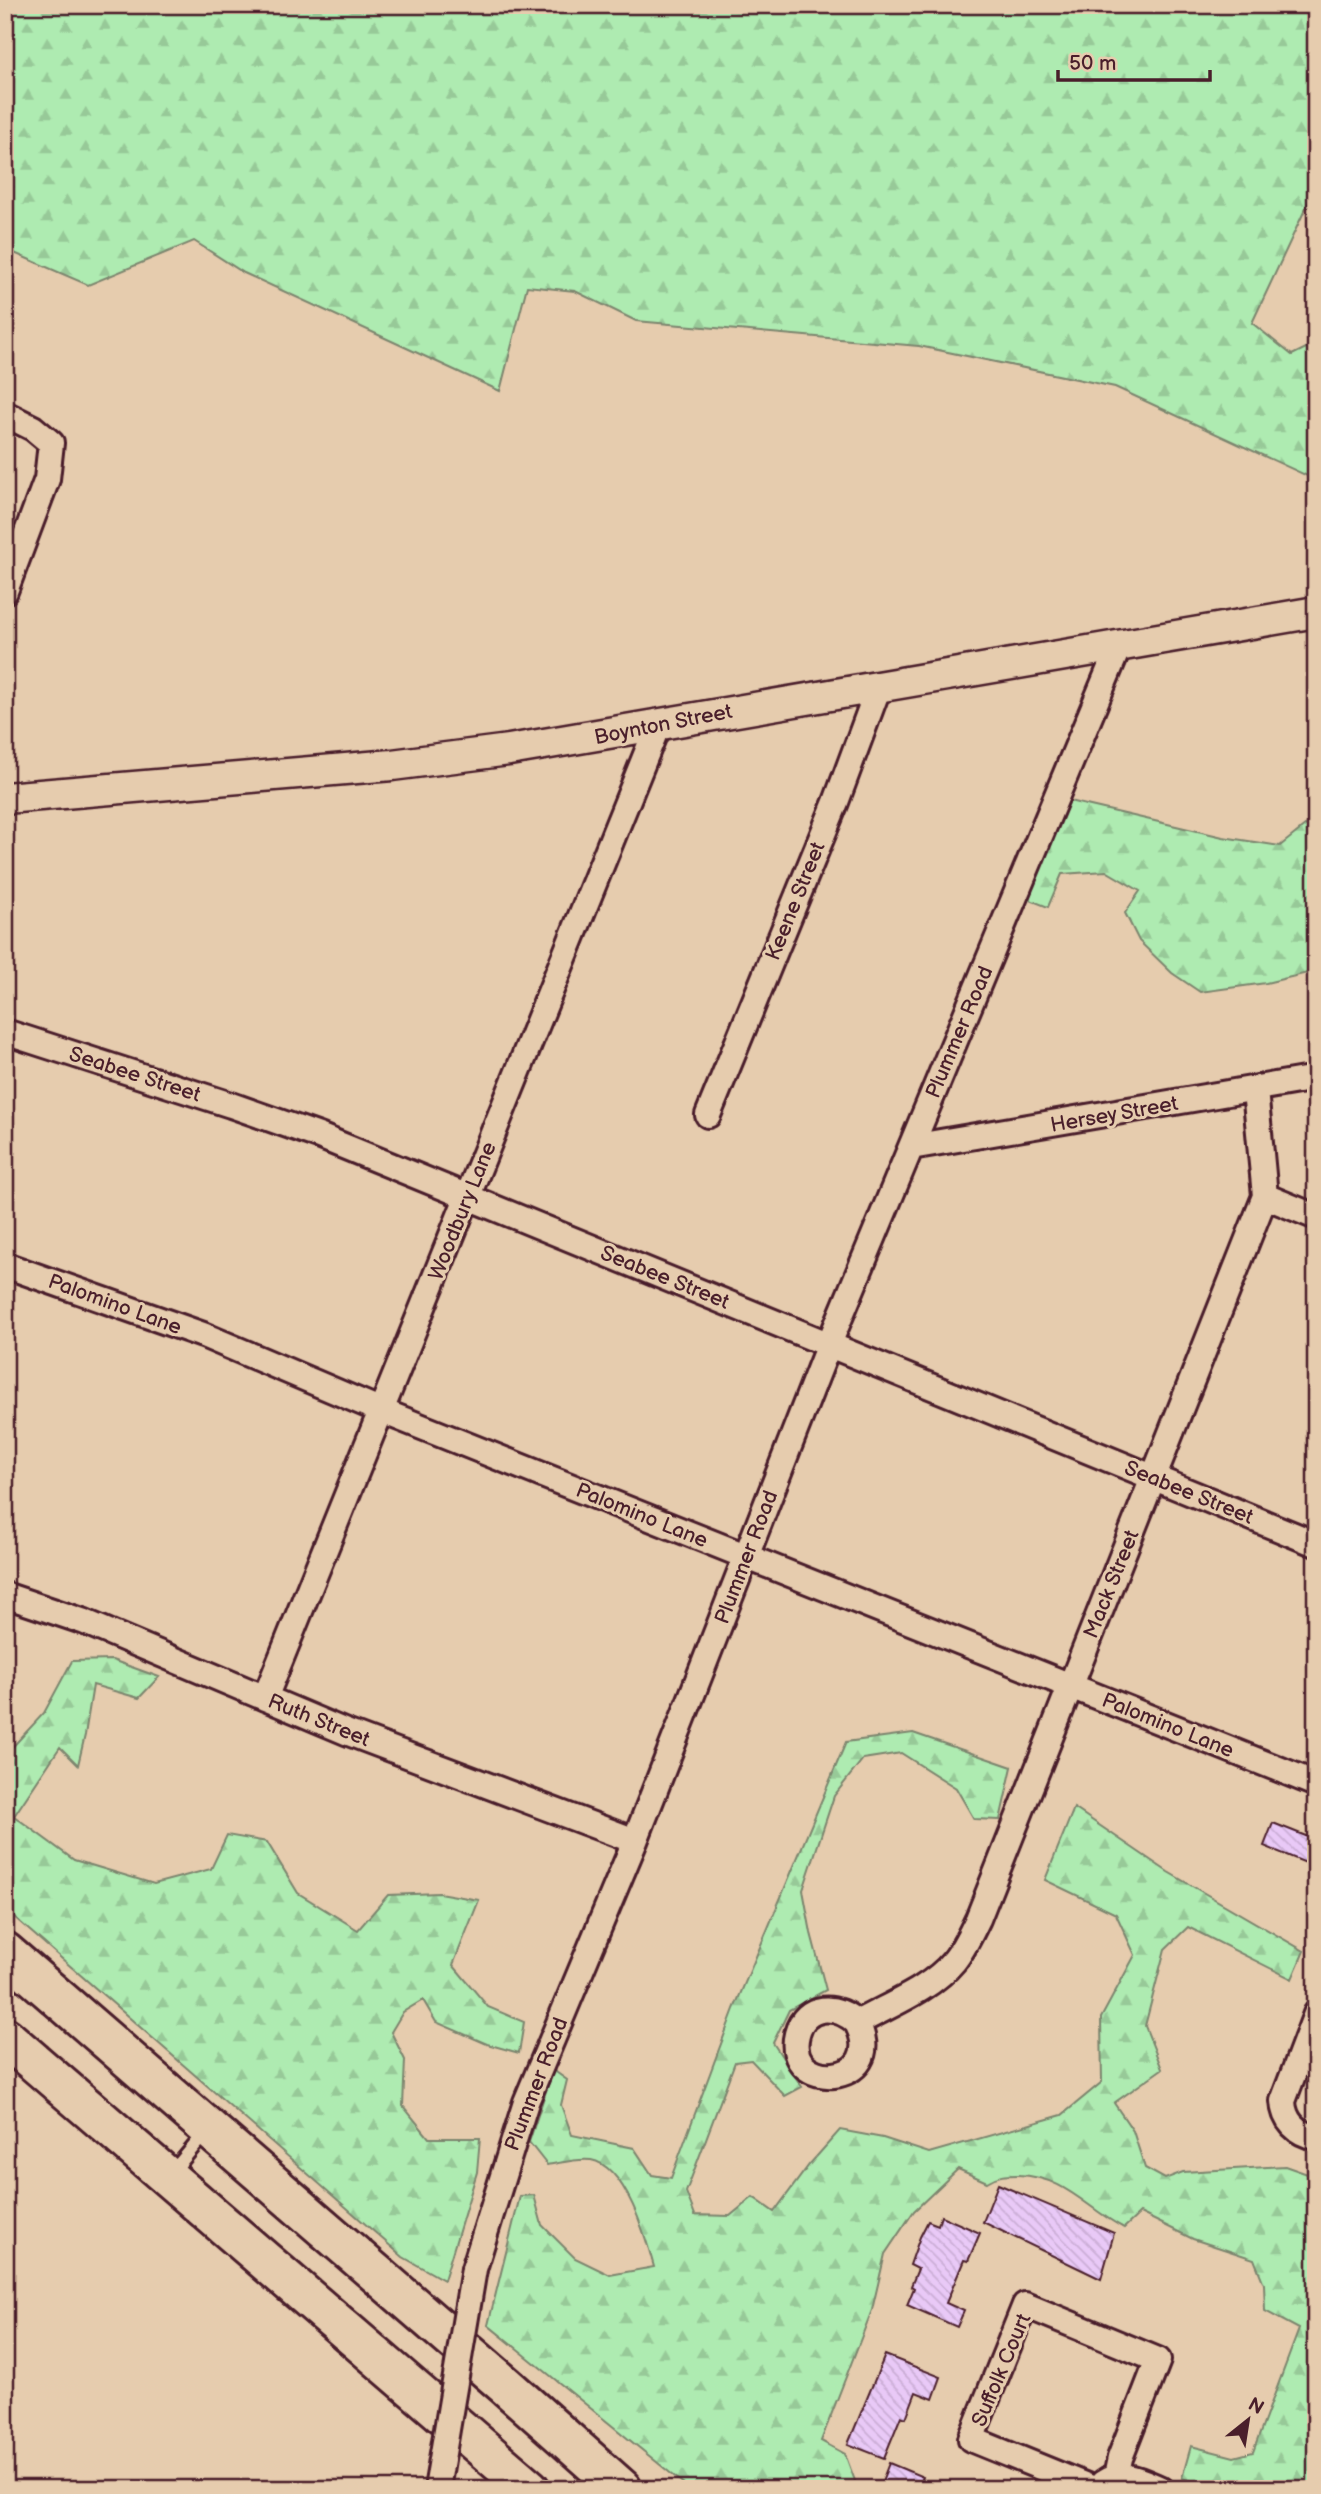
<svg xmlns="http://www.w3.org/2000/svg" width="1321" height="2494" font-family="'Balsamiq Sans',sans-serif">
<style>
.forest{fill:url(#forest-firs);stroke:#7c856e;stroke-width:2}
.building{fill:url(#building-back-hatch);stroke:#4a1f2b;stroke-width:2}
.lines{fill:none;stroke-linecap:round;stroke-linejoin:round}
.service-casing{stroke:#4a1f2b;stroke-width:18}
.minor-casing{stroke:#4a1f2b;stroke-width:30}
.tertiary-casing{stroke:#4a1f2b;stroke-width:35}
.motorway-casing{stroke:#4a1f2b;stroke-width:44}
.service{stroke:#e6ccae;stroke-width:12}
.minor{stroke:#e6ccae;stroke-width:24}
.tertiary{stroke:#e6ccae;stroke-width:30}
.motorway{stroke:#e6ccae;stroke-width:38}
.minor-bridge-casing{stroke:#4a1f2b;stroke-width:30;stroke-linecap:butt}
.minor-bridge{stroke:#e6ccae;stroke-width:24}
.labels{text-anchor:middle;stroke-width:6;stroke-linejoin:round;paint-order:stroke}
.street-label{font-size:21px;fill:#4a1f2b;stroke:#e6ccae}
</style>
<defs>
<pattern id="forest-firs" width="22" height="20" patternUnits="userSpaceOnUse" patternTransform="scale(1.75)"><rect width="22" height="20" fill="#aeebb1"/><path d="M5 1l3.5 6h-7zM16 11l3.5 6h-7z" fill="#97c998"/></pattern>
<pattern id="building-back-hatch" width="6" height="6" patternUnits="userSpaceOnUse" patternTransform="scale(1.75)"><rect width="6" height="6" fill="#e9c9f7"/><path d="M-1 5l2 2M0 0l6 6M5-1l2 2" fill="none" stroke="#c9acd4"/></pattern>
</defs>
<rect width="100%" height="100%" fill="#e6ccae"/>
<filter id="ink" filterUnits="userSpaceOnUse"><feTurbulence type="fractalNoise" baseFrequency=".0143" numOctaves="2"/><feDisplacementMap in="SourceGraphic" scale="14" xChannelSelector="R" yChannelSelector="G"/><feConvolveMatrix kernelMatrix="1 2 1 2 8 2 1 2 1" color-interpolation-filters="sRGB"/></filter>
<g filter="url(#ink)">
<!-- forest -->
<path class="forest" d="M5 5H1316V186L1252 323 1292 355 1316 343V480L1115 387 919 346 636 321 575 291 527 286 500 391 244 273 194 241 88 285 5 249Z
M1069 801 1223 837 1280 846 1316 817V971L1266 983 1200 992 1172 973 1139 941 1125 913 1140 891 1106 871 1062 874 1048 907 1025 898Z
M112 1660 159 1677 139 1698 93 1685 85 1735 78 1765 60 1747 14 1816 74 1860 154 1884 211 1869 227 1835 267 1842 298 1893 358 1930 388 1895 439 1893 479 1900 453 1965 488 2007 524 2022 519 2053 487 2044 436 2022 423 2000 403 2012 391 2032 405 2060 403 2106 429 2138H480L477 2172 444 2280 403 2257 5 1909V1755L44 1713 72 1661Z
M913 1733 1012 1767 1000 1820 974 1819 956 1788 901 1753 863 1759 834 1796 803 1890 811 1933 826 1990 789 2010 773 2043 802 2087 785 2096 751 2060 735 2062 686 2192 695 2215 730 2216 753 2197 774 2212 809 2165 840 2130 883 2138 929 2153 1062 2115 1102 2082 1101 2018 1135 1955 1116 1914 1045 1880 1074 1808 1168 1872 1304 1951 1292 1979 1188 1927 1165 1949 1145 2026 1162 2069 1114 2103 1133 2131 1145 2168 1165 2179 1183 2172 1285 2166 1316 2177V2489H1217L1182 2478 1191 2446 1234 2457 1253 2452 1299 2329 1265 2311 1264 2284 1254 2259 1193 2239 1140 2213 1124 2228C1086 2208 1064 2176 1018 2175 1005 2175 998 2175 987 2182L958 2169 914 2211 885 2254 872 2310 821 2441 845 2454 858 2489H690L488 2325 520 2196 534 2195 542 2225 575 2258 610 2275 654 2267C646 2238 626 2166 591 2160 578 2158 560 2163 547 2165L529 2142 553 2070 567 2080 561 2105 572 2135 634 2148 652 2175 671 2178 734 2009 846 1742Z"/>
<!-- building -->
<path class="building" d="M1273 1823 1316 1840V1867L1264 1846Z
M998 2184 1114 2233 1101 2279 983 2222Z
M941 2216 980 2233 968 2261 964 2260 946 2303 964 2311 957 2327 907 2305 914 2288 911 2286 918 2269 910 2265 920 2237 928 2221 938 2225Z
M885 2355 941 2377 933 2399 916 2392 906 2418 901 2416 884 2458 848 2444Z
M889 2463 923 2477 918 2489H879Z"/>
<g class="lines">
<defs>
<path id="service" d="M170 2175 206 2132"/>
<path id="minor" d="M5 414 33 428 51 443 47 479 5 591
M5 1032 231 1105 319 1136 1316 1544
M708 1115 836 802 879 686
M911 1147 1316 1078
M1265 1196 1316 1217
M5 1265 203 1335 382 1411 1316 1784
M5 1595 85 1622 346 1732 635 1841
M265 1698 658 725
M1316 2014 1283 2101C1284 2121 1297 2134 1316 2137
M857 2023C890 2088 782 2093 797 2034 805 2003 838 2004 857 2023 889 2005 930 1990 954 1961 964 1949 971 1933 978 1919L1265 1196 1255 1090
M474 2269 526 2102 635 1841 829 1344 1119 646
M1103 2483C1122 2469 1142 2481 1161 2489
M1094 2489 971 2439 1025 2305 1158 2360 1120 2458 1116 2477"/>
<path id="tertiary" d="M5 798 392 765 509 750 1316 612"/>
<path id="motorway" d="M5 1952 506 2386 622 2489
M5 2037 530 2489"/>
</defs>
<!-- service casing -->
<use href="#service" class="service-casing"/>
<!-- minor casing -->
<use href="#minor" class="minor-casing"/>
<!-- tertiary casing -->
<use href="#tertiary" class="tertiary-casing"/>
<!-- motorway casing -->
<use href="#motorway" class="motorway-casing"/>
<!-- service -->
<use href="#service" class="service"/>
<!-- minor -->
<use href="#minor" class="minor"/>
<!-- tertiary -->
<use href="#tertiary" class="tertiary"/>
<!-- motorway -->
<use href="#motorway" class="motorway"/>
<defs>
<path id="minor-bridge" d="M437 2489 474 2269"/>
</defs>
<!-- minor-bridge casing -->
<use href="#minor-bridge" class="minor-bridge-casing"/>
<!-- minor-bridge -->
<use href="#minor-bridge" class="minor-bridge"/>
</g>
</g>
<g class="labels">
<!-- street labels -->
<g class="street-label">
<text transform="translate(663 724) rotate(-11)" y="7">Boynton Street</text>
<text transform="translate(795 901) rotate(-68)" y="7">Keene Street</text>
<text transform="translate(959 1032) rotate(-67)" y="7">Plummer Road</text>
<text transform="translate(135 1074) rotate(18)" y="7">Seabee Street</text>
<text transform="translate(1114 1114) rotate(-10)" y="7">Hersey Street</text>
<text transform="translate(462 1211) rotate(-68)" y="7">Woodbury Lane</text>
<text transform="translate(665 1277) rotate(22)" y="7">Seabee Street</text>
<text transform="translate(115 1304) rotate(20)" y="7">Palomino Lane</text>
<text transform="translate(1189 1492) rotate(22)" y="7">Seabee Street</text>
<text transform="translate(642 1515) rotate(22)" y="7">Palomino Lane</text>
<text transform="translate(746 1557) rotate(-69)" y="7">Plummer Road</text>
<text transform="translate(1111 1584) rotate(-68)" y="7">Mack Street</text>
<text transform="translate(319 1720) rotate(22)" y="7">Ruth Street</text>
<text transform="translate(1168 1725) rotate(22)" y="7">Palomino Lane</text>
<text transform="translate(536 2084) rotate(-69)" y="7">Plummer Road</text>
<text transform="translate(1001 2370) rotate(-67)" y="7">Suffolk Court</text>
</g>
</g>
<!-- margin -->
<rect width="1321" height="2494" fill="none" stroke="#e6ccae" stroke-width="28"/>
<rect x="14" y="14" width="1293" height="2466" fill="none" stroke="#4a1f2b" stroke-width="2.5" filter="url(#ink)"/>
<!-- north arrow -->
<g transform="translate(1248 2420) rotate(30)" stroke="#e6ccae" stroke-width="5" paint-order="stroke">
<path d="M0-5L12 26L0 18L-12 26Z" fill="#4a1f2b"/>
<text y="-10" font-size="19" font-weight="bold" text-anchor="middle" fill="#4a1f2b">N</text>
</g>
<!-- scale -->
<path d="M1058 70v10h152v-10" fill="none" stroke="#4a1f2b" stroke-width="3.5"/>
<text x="1069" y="70" font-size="21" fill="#4a1f2b" stroke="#e6ccae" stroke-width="5" paint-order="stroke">50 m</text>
</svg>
